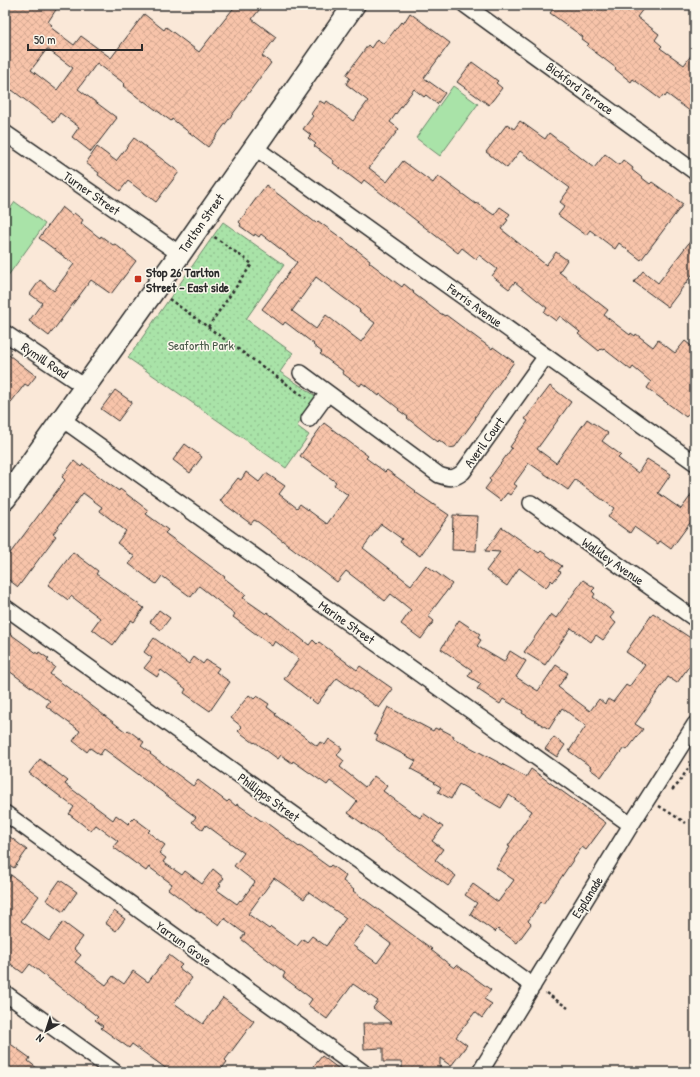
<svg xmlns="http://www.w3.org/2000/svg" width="700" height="1077" font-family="'Patrick Hand',sans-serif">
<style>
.grass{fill:#a9e3a8;stroke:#6a876a}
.park{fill:url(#park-dots);stroke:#6a876a}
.building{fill:url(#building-cross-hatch);stroke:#2b2b2b;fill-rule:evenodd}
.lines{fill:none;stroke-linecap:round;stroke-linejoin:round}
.street-casing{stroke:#2b2b2b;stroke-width:18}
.secondary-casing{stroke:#2b2b2b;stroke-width:24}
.path{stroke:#2b2b2b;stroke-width:2.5;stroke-dasharray:3 3;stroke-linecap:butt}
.street{stroke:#fbf7ec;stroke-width:15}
.secondary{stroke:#fbf7ec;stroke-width:21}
.poi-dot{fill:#c8321e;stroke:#fbf7ec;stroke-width:1.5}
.labels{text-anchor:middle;stroke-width:3;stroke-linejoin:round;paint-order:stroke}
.street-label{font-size:13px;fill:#2b2b2b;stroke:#fbf7ec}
.poi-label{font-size:13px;font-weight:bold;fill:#2b2b2b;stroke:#fbf7ec;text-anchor:start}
.park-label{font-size:13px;fill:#4a594a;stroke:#fbf7ec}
</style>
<defs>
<pattern id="park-dots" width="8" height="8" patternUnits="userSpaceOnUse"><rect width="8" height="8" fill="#a9e3a8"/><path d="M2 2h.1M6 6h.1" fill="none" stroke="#92c391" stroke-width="1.8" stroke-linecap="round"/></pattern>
<pattern id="building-cross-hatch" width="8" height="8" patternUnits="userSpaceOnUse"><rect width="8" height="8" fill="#f8c4aa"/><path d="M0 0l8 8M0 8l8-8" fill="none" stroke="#d5a992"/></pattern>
</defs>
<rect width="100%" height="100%" fill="#fae8d8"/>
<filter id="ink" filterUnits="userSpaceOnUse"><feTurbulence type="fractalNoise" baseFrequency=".025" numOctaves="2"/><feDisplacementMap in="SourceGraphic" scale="8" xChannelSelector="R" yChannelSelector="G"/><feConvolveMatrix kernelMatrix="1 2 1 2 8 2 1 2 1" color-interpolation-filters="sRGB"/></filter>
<g filter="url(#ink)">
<!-- grass -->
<path class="grass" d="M453 86 478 104 440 156 416 138Z
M15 202 45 224 5 280V216Z"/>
<!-- park -->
<path class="park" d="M223 222 284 265 246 319 293 353 280 372 317 397 297 426 309 435 286 468 128 358Z"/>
<!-- building -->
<path class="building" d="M5 5H59L48 22 52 25 50 27 74 45 81 36 111 58 144 14 164 30 166 27 199 52 236 5H263L252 19 276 37 262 56 271 63 208 147 172 119 171 121 144 101V102L123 86 125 84 97 63 78 89 117 118 91 152 72 137 79 127 60 113 54 122 12 90 5 99ZM47 49 73 68 57 90 31 70Z
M556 5H646L637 17 659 34 655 40 662 46 660 48 684 65 695 50V115L667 94 665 97 663 95 660 99 633 79 631 82 615 69 616 68 587 46 589 44 582 39 583 37 550 13Z
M410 13 450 43 424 78 445 93 437 104 426 95 424 97 414 89 390 122 399 129 369 168 387 182 403 161 433 183 438 176 476 204 477 203 494 215 500 207 510 214 506 219 508 220 501 229 546 265 556 252 567 260 559 272 608 310 604 315 630 335 631 333 635 336 636 334 653 347 658 340 675 353 685 341 695 349V405L686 417 647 388 651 382 633 367 631 370 604 349 603 350 601 349 599 351 578 334 580 332 560 316 556 321 544 312 547 308 515 282 509 289 492 276 497 269 479 255 476 259 462 248 458 253 364 180 361 184 333 163 334 161 314 146 316 144 308 138 311 135 303 129 313 116 311 114 320 101 325 104 327 101 353 121 368 101 346 84 350 78 346 75 368 45 371 48 377 39 384 44 401 22 403 24Z
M472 62 498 81 496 83 502 88 489 105 457 82Z
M520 121 545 139 549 133 594 168 605 154 619 165 623 160 633 168 632 170 650 184 652 182 683 204 641 260 619 243 615 249 590 230 586 235 558 215 565 206 560 202 570 188 520 151 507 168 486 152 507 124 514 129Z
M134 138 179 172 156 202 128 181 120 191 98 175 99 173 86 163 97 147 116 161Z
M266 185 316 223 318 221 344 240 370 260 369 262 402 287 404 284 414 292 413 293 438 312 445 316 446 315 492 349 493 347 514 362 475 417 476 418 455 447 449 448 439 440 438 442 407 418 408 417 398 410 399 409 380 394 379 396 362 383 360 386 342 373 343 371 320 354 322 352 313 345 314 344 285 322 283 325 262 309 297 262 261 234 259 237 255 234 254 236 240 226 241 224 239 222ZM316 277 360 310 359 311 375 323 361 342 326 315 316 329 292 311Z
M62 207 72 215 74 213 83 220 81 223 100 238 101 236 113 245 115 244 136 261 111 294 91 280 49 336 29 321 42 303 30 294 40 280 54 291 74 264 39 238Z
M695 235V271L668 307 634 282 643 271 658 283Z
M5 352 36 376 28 386 25 384 5 410Z
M550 386 571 402 537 449 556 463 587 419 608 433 602 441 621 455 618 458 638 473 647 459 671 474 658 493 681 509 695 490V516L671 549 660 541 658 544 634 527 630 533 608 517 614 508 575 480 568 490 529 463 514 484 517 486 510 495 507 493 501 501 485 489 491 481 489 479 512 448 510 447 528 421 525 419Z
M115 390 132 402 118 421 101 409Z
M324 423 368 456 366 458 385 472 387 470 416 491 415 492 449 515 420 556 400 542 402 539 381 524 363 548 411 585 426 565 452 584 428 616 434 621 421 639 401 624 411 610 391 594 385 601 346 571 337 582 258 522 254 520 251 524 220 501 238 478 241 480 246 472 259 482 266 473 285 486 279 494 297 508 300 504 327 524 348 495 334 485 336 482 300 456Z
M185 444 202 457 190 473 173 460Z
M74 461 81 467 83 464 106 482 119 491 120 489 149 511 146 514 168 530 165 533 225 577 224 578 246 595 243 598 266 614 267 612 309 645 313 640 317 644 319 642 357 670 360 666 393 689 379 708 337 678 317 704 284 679 299 659 275 641 272 646 233 617 235 614 199 586 191 597 162 576 156 584 129 564 135 557 117 543 126 531 100 511 102 507 83 493 53 534 56 536 18 587 5 577V560L65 480 62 477Z
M453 515 478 516 476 551 452 550Z
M502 527 539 553 541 551 562 566 558 571 561 572 553 582 551 580 546 588 519 568 507 586 486 571 500 552 485 551Z
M73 552 98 571 96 574 144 608 134 622 131 620 113 645 92 629 100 618 71 596 68 600 48 585Z
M583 580 595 588 592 591 595 594 593 597 614 613 610 618 616 623 603 640 596 635 591 642 571 628 545 665 524 652 551 614 556 618Z
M159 610 170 618 161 630 150 622Z
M653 613 695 641V658L677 683 668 677 635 724 643 729 627 750 624 748 607 770H606L601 777 590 769 591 767 569 751 586 726 562 708 549 729 522 713 523 711 503 699 500 704 477 689 481 684 468 676 472 670 441 649 459 620 480 634 478 638 481 640 477 646 504 662 510 651 526 661 516 677 538 691 556 665 568 673 558 687 590 711 599 699 605 704 608 699 613 702 626 685 629 687 645 665 626 652Z
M5 630 38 654 39 652 49 659 47 661 55 667 50 674 126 732 128 730 144 742 141 746 151 753 150 754 193 786 198 780 227 802 229 800 236 806 237 804 263 822 264 821 299 847 300 846 329 867 331 865 346 876 343 881 354 890 353 891 432 949 431 950 454 968 457 965 491 990 484 999 492 1004 482 1018 475 1012 456 1037 467 1045 451 1066 440 1058V1072H402V1062H383V1048L364 1049 363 1023H392L373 1008 378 1001 353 984 327 1019 308 1005 312 999 283 977 285 973 241 939 245 934 224 918 219 925 201 912 200 913 168 889 172 884 149 867 146 871 113 847 118 841 96 825 91 831 69 814 74 807 29 773 40 759 68 781 65 784 113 820 116 815 128 824 134 818 150 830 148 832 165 845 159 853 166 858 163 862 182 875 185 871 202 884 213 869 224 878 219 884 221 885 217 890 237 904 240 900 241 901 255 882 234 866 244 853 206 825 203 830 192 822 196 817 104 749 100 755 90 748 87 752 73 741 80 731 46 706 50 701 5 668ZM274 878 304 899 309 892 346 918 326 946 312 936 307 942 303 939 297 946 271 927 269 929 248 914ZM367 926 391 944 377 963 352 945Z
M154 638 189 664 194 657 203 664 206 660 219 668 216 672 230 682 210 711 184 693 186 689 161 670 157 677 144 668 152 658 144 652Z
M249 695 254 699 257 696 269 704 267 707 276 714 275 715 317 746 320 742 325 745 329 739 342 748 337 755 344 761 340 767 365 787 374 776 387 786 383 791 420 818 423 813 443 827 432 841 443 849 435 860 456 876 448 886 348 813 357 801 330 781 327 785 293 761 292 763 281 755 278 759 255 742 254 743 238 731 242 727 231 718Z
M388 707 433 731 435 728 439 730V728L454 736 453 738 526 777 531 769 606 823 586 850 582 847 543 904 541 902 528 921 531 924 517 943 498 929 495 932 470 914 477 903 465 895 473 884 498 902 514 880 496 868 510 847 508 846 532 811 509 795 501 808 459 784 451 799 438 792 441 787 434 783 435 782 411 769 416 761 376 740 378 736 374 734Z
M554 737 565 745 557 757 545 749Z
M5 833 27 850 14 868 5 862Z
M11 875 39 896 21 921 49 941 63 922 83 937 74 949 81 955 75 962 106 985 113 976 124 984 133 971 148 982 169 955 182 965 179 968 192 978 174 1003 203 1024 223 998 254 1021 225 1060 227 1062 219 1072H171L132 1044 129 1048 101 1028 103 1026 95 1020 98 1017 30 964 23 973 5 960V884Z
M60 880 77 892 63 912 46 900Z
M114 911 125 919 116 931 105 923Z
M5 1040 30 1058 28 1061 42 1072H5Z
M322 1056 343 1072H322L314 1066Z"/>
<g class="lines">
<defs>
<path id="street" d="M465 5 695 172
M5 133 180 254
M254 147 695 463
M5 333 85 387
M301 373 439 475C450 479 454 479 463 472L546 356
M62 419 631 825
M309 419 328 393
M531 503 695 619
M5 607 533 986
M5 813 363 1072
M5 993 115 1072
M480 1072 631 825 695 724"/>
<path id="secondary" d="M5 499 180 254 354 5"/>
</defs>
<!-- street casing -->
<use href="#street" class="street-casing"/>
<!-- secondary casing -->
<use href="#secondary" class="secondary-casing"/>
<!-- path -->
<path class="path" d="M169 299 306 398
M208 327 252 264 213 236
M672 790 678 784 695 758
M659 806 686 823
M546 993 568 1008"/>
<!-- street -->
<use href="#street" class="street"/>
<!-- secondary -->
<use href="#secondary" class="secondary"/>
</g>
</g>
<!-- markers -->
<rect class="poi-dot" x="134" y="275" width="8" height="8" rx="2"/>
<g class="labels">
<!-- street labels -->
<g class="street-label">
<text transform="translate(580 88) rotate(36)" y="5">Bickford Terrace</text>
<text transform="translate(92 193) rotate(35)" y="5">Turner Street</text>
<text transform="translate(201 223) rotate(-55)" y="5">Tarlton Street</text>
<text transform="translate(475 305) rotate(36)" y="5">Ferris Avenue</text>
<text transform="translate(45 360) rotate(34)" y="5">Rymill Road</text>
<text transform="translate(484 442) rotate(-54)" y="5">Averil Court</text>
<text transform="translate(613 561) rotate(35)" y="5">Walkley Avenue</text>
<text transform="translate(347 622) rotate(35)" y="5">Marine Street</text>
<text transform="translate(269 797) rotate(36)" y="5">Phillipps Street</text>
<text transform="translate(587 897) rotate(-58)" y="5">Esplanade</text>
<text transform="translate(184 943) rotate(36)" y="5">Yarrum Grove</text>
</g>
<!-- poi labels -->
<g class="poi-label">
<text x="146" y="277">Stop 26 Tarlton<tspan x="146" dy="15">Street - East side</tspan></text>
</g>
<!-- park labels -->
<g class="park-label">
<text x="201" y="350">Seaforth Park</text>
</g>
</g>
<!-- margin -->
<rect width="700" height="1077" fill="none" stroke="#fbf7ec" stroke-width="20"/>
<rect x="10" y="10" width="680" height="1057" fill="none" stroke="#2b2b2b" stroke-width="1.5" filter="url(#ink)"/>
<!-- north arrow -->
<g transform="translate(46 1031) rotate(219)" stroke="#fbf7ec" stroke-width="3" paint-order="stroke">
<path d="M0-3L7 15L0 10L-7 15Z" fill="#2b2b2b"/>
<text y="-6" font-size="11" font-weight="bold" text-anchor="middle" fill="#2b2b2b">N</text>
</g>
<!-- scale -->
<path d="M28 44v6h114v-6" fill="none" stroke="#2b2b2b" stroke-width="2"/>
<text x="34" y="44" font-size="12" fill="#2b2b2b" stroke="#fbf7ec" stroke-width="3" paint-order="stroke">50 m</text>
</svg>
